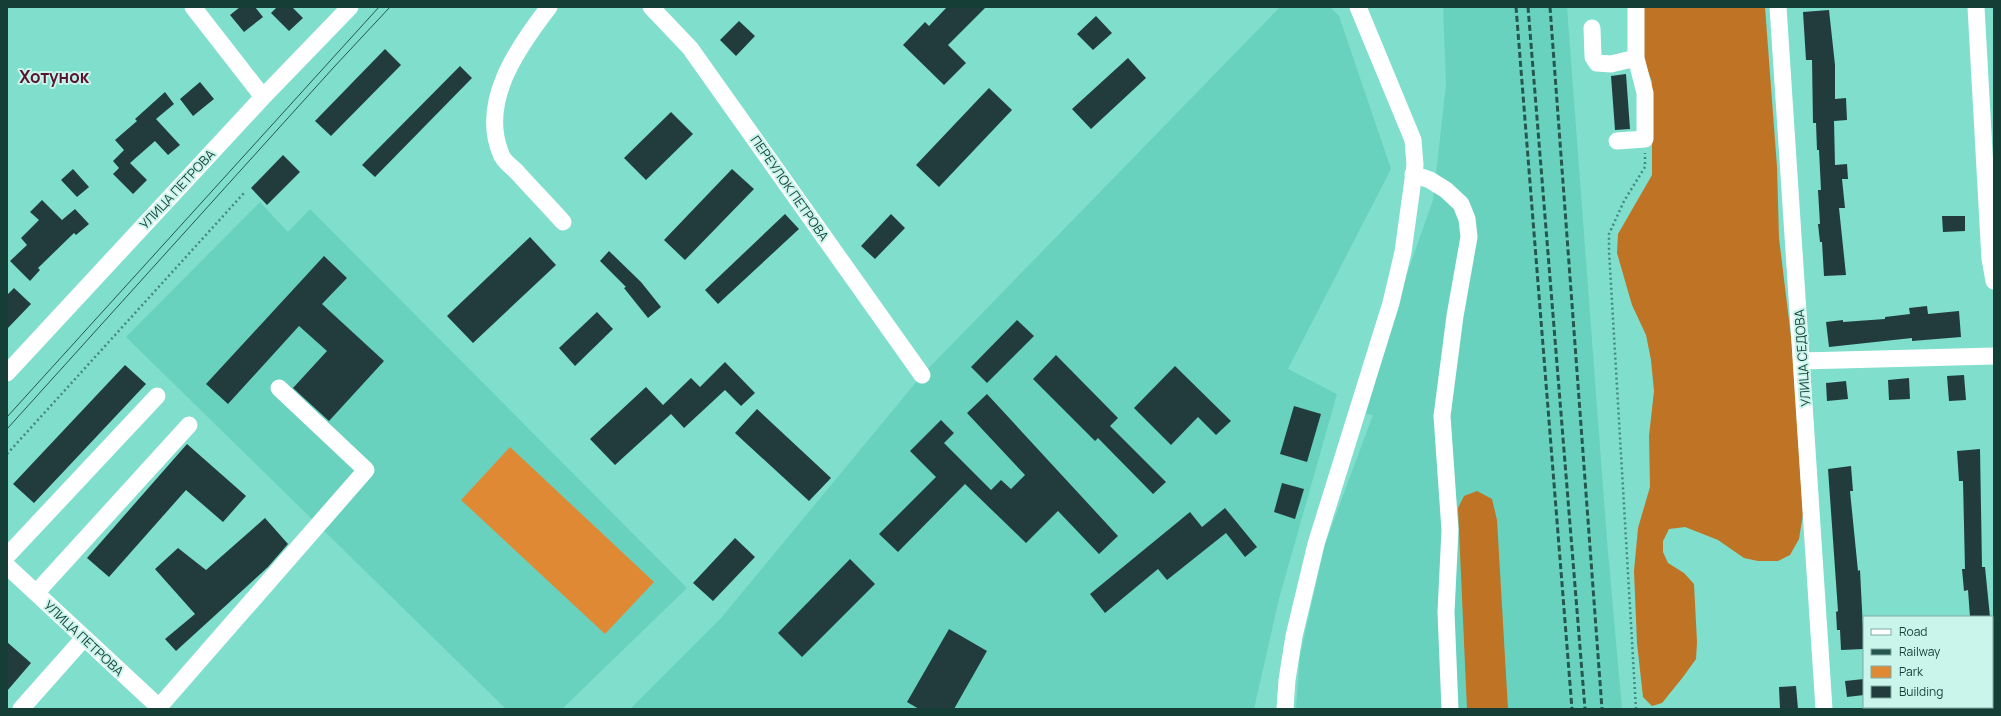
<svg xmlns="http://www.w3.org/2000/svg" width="2001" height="716" font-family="Manrope,sans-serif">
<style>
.built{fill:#69d2bf}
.green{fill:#e08934}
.forest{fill:#bf7325}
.building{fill:#223c3e}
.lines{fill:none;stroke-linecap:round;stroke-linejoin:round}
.path{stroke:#46887c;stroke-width:2.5;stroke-dasharray:2 3;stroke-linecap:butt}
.minor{stroke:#fff;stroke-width:17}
.tram{stroke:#26574e;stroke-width:1}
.rail{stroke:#26574e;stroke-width:3;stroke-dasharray:6 3;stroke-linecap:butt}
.labels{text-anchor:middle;stroke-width:4;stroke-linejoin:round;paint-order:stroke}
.street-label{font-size:13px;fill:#153e37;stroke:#c9f5eb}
.district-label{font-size:17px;font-weight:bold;fill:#56142e;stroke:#c9f5eb}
</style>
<rect width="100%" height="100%" fill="#7fdecc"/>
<!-- built -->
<path class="built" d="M1280 7H1330L1339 16 1391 169 1288 369 1337 394 1279 599 1254 709H630L721 618 922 375Z
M1443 7H1567L1607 540 1622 709H1296L1300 656 1325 544 1373 415 1366 414 1396 305 1433 200 1446 85Z
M260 202 288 232 310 209 687 588 562 709H506L126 337Z"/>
<!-- green -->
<path class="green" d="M510 447 654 582 605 634 461 500Z"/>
<!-- forest -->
<path class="forest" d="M1642 7H1765L1777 167 1779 238 1792 345 1803 514 1799 539 1790 555 1778 561H1758L1744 558 1718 540 1685 527 1669 529 1663 541V552L1668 563 1684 573 1694 584 1697 642 1696 659 1683 677 1662 703 1652 706 1643 697 1637 643 1634 571 1638 528 1650 487 1649 436 1654 391 1651 360 1646 335 1632 305 1617 253 1618 234 1652 175V82L1641 52Z
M1477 491 1492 499 1497 520 1508 709H1467L1458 508 1464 496Z"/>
<!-- building -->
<path class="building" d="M240 7H255L263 17 244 32 230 15Z
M277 7H292L303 18 289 31 271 13Z
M947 7H986L948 45 966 63 944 85 903 45 925 22 929 26Z
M1829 10 1835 65V99L1846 98 1847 120 1834 121 1835 165 1847 164 1848 179H1842L1845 208H1839L1846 275 1824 276 1822 242H1820L1818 224H1820L1818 190H1821L1819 150H1817L1816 123H1813L1812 60H1806L1803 12Z
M1096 16 1112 33 1093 50 1077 34Z
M739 21 755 36 736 56 720 40Z
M385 49 401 65 331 136 315 121Z
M1128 58 1146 78 1091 129 1072 109Z
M460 66 472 78 375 177 362 165Z
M1626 74 1630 129 1615 130 1611 76Z
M200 82 214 99 193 116 180 99Z
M989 88 1012 110 939 187 916 165Z
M165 92 174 104 156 119 180 145 168 155 155 141 130 163 147 180 133 194 113 174 119 168 113 161 124 150 115 140 137 121 135 119Z
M671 112 693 134 646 180 624 158Z
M283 155 300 172 267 205 251 188Z
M73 169 89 187 77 197 61 180Z
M732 169 754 189 685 260 664 240Z
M42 200 62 220 75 209 89 224 76 235 74 233 38 268 40 270 30 281 10 261 27 245 21 238 39 220 30 212Z
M785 214 799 229 718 304 705 290Z
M891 214 905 228 875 259 861 246Z
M1942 216H1965V231L1943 232Z
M530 237 556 265 473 343 447 316Z
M609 251 641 282 661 307 648 318 624 288 626 287 600 261Z
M324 256 347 278 322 304 384 361 329 421 293 388 327 351 299 326 228 404 206 384Z
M14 288 31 304 7 329V295Z
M1927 306 1928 314 1959 311 1961 337 1912 341V338L1829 347 1826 322 1843 320V322L1885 319V317L1910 314 1909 308Z
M597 312 613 329 575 366 559 348Z
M1017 320 1034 336 987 383 971 367Z
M1056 355 1118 418 1110 426 1166 482 1153 494 1098 438 1095 441 1033 379Z
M725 362 755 393 741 406 725 390 684 428 671 414 615 465 590 439 646 387 663 405 691 378 700 387Z
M125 365 146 384 34 503 13 484Z
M1175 366 1231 421 1216 435 1198 417 1171 445 1134 408Z
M1964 375 1966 400 1949 401 1947 376Z
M1909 378 1910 399 1889 400 1888 380Z
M1846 381 1848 399 1827 401 1826 383Z
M987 394 1118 536 1099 554 1058 511 1026 543 965 484 898 552 879 534 936 477 910 451 941 420 954 433 944 443 991 490 1001 480 1011 489 1025 475 967 413Z
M1294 406 1321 414 1307 462 1280 454Z
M757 409 831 478 809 501 735 433Z
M187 444 246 496 223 522 186 490 109 577 87 558Z
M1980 449 1982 567H1985L1990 617H1970L1968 590 1964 591 1962 569H1965L1963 481H1959L1957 451Z
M1851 466 1853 491H1850L1858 571 1860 570 1864 649 1841 650 1840 630H1837L1836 612 1838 611 1828 469Z
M1282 483 1304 489 1295 519 1274 512Z
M1225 508 1257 547 1245 557 1226 533 1167 580 1158 569 1105 613 1090 594 1190 512 1202 527Z
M265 518 288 544 268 567 176 651 165 639 195 614 155 569 178 548 206 570Z
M735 538 755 557 713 601 693 583Z
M850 559 875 584 802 657 778 633Z
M949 629 987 651 954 709H919L907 702Z
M7 642 31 663 7 691Z
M1864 679V695L1847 697 1845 681Z
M1796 686 1798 709H1780L1779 687Z"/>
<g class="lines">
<!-- path -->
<path class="path" d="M7 454 244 193
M1636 709 1609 251V234L1624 201 1645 167V153"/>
<!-- minor -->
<path class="minor" d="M193 7 263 97
M549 7C518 47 479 102 501 154 503 161 512 167 517 172 532 189 548 205 563 222
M651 7 690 48 922 375
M1778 7 1824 709
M1976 7 1990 259 1994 281
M1592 28 1593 57 1597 63 1611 64 1636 58
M1617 141 1645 139V93L1636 58V7
M1413 174 1430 180 1446 190 1461 204 1467 219 1469 237 1455 316 1442 416 1450 530 1446 612 1450 709
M1802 361 1994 356
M7 373 263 97 350 7
M7 556 157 396
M7 566 161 709
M36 593 189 425
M159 707 366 470 279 388
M21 709 84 638
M1285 709 1287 680 1294 636 1316 544 1391 303 1403 252 1415 165 1413 140 1358 7"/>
<!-- tram -->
<path class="tram" d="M7 417 379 7
M7 429 334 67 390 7"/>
<!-- rail -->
<path class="rail" d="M1516 7 1572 709
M1528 7 1585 709
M1550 7 1602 709"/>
</g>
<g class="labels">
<!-- street labels -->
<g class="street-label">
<text transform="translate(790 188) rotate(55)" y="5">ПЕРЕУЛОК ПЕТРОВА</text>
<text transform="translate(177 189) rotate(-47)" y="5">УЛИЦА ПЕТРОВА</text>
<text transform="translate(1802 358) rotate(-94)" y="5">УЛИЦА СЕДОВА</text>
<text transform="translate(84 638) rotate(43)" y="5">УЛИЦА ПЕТРОВА</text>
</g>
<!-- district labels -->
<g class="district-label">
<text x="54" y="83">Хотунок</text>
</g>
</g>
<!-- border -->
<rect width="2001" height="716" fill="none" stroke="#153e37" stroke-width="16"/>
<!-- legend -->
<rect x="1863" y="616" width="130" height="92" fill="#c9f5eb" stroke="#81aca3"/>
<rect x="1871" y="629" width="20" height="6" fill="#ffffff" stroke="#81aca3"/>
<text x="1899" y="636" font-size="12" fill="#153e37">Road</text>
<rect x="1871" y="649" width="20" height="6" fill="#26574e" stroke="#81aca3"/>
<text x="1899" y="656" font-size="12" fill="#153e37">Railway</text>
<rect x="1871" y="666" width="20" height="12" fill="#e08934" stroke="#81aca3"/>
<text x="1899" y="676" font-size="12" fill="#153e37">Park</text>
<rect x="1871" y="686" width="20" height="12" fill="#223c3e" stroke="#81aca3"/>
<text x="1899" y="696" font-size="12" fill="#153e37">Building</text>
</svg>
